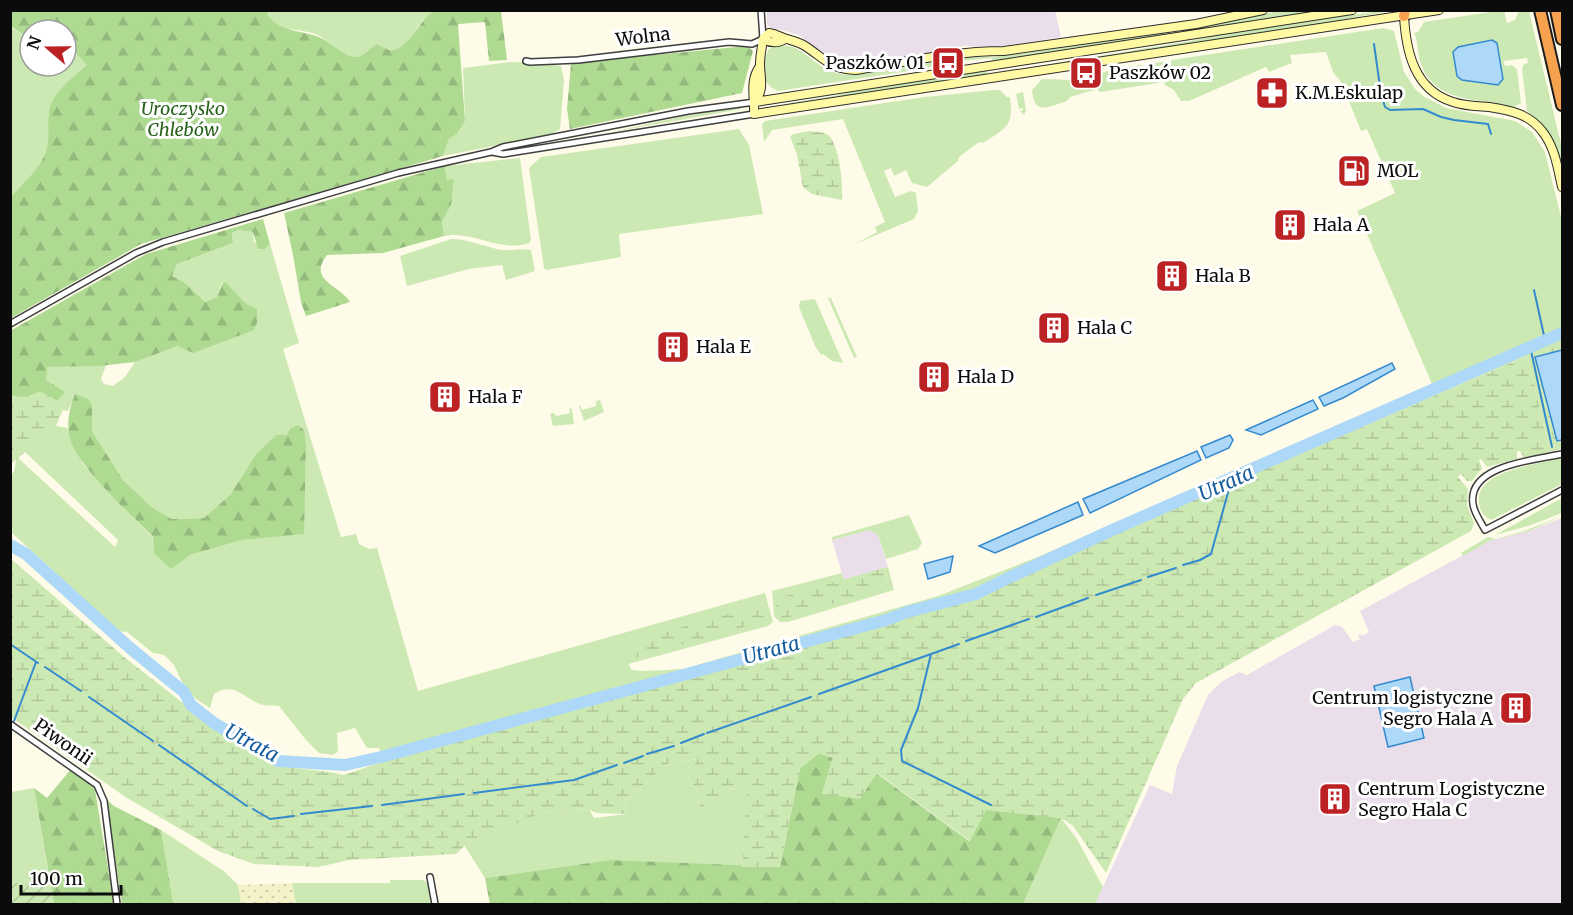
<svg xmlns="http://www.w3.org/2000/svg" width="1573" height="915" font-family="Merriweather,serif">
<style>
.industrial{fill:#e9deea}
.farmland{fill:url(#farmland-dots)}
.grass{fill:#cde9b3}
.forest{fill:url(#forest-firs)}
.wetland{fill:url(#wetland-marsh)}
.garden{fill:url(#garden-furrows)}
.water{fill:#add8f7;stroke:#338acf;stroke-width:1.5}
.lines{fill:none;stroke-linecap:round;stroke-linejoin:round}
.stream{stroke:#338acf;stroke-width:2}
.river{stroke:#add8f7;stroke-width:12}
.street-casing{stroke:#3e3e3e;stroke-width:8}
.secondary-casing{stroke:#2d2d2d;stroke-width:10}
.highway-casing{stroke:#1c1c1c;stroke-width:14}
.street{stroke:#fff;stroke-width:5}
.secondary{stroke:#fff9a4;stroke-width:8}
.highway{stroke:#f6a24f;stroke-width:10}
.labels{text-anchor:middle;stroke-width:6;stroke-linejoin:round;paint-order:stroke}
.street-label{font-size:18px;fill:#0b0b0b;stroke:#fff}
.poi-label{font-size:18px;fill:#0b0b0b;stroke:#fff;text-anchor:start}
.park-label{font-size:18px;font-style:italic;fill:#27621b;stroke:#fff}
.water-label{font-size:20px;font-style:italic;fill:#145c9d;stroke:#fff}
</style>
<defs>
<pattern id="farmland-dots" width="8" height="8" patternUnits="userSpaceOnUse" patternTransform="scale(1.5)"><rect width="8" height="8" fill="#f4f2c9"/><path d="M2 2h.1M6 6h.1" fill="none" stroke="#d0ceab" stroke-width="1.8" stroke-linecap="round"/></pattern>
<pattern id="forest-firs" width="22" height="20" patternUnits="userSpaceOnUse" patternTransform="scale(1.5)"><rect width="22" height="20" fill="#afda92"/><path d="M5 1l3.5 6h-7zM16 11l3.5 6h-7z" fill="#95ba7d"/></pattern>
<pattern id="wetland-marsh" width="20" height="14" patternUnits="userSpaceOnUse" patternTransform="scale(1.5)"><rect width="20" height="14" fill="#cde9b3"/><path d="M1 5h8M5 5V1M11 12h8M15 12V8" fill="none" stroke="#afc699"/></pattern>
<pattern id="garden-furrows" width="10" height="10" patternUnits="userSpaceOnUse" patternTransform="scale(1.5)"><rect width="10" height="10" fill="#cde9b3"/><path d="M-1 1l2-2M0 10L10 0M9 11l2-2" fill="none" stroke="#afc699"/></pattern>
</defs>
<rect width="100%" height="100%" fill="#fffbe9"/>
<!-- industrial -->
<path class="industrial" d="M767 10H1055L1061 37 998 47 964 46 905 58 851 65 837 63 821 53 801 36 783 30 771 29 767 24Z
M1562 518V904H1095L1150 785 1172 794 1177 766 1208 695 1221 682 1239 672 1247 675 1335 625 1342 627 1353 642 1360 639 1358 635 1361 634 1362 636 1369 632 1360 611 1489 541 1529 531Z
M870 530 878 535 888 567 844 580 832 540Z"/>
<!-- farmland -->
<path class="farmland" d="M292 883 296 904H241L238 885Z"/>
<!-- grass -->
<path class="grass" d="M268 10 435 11C431 13 427 16 424 19 415 28 410 46 397 50 388 52 381 44 370 49 364 51 362 58 355 57 340 55 329 39 315 34 295 27 279 34 267 13Z
M1504 10 1507 23 1515 20 1519 11H1529L1562 148V168C1556 140 1550 129 1527 111L1522 69 1524 64 1528 63 1527 58 1504 61 1505 66 1512 65 1517 69 1521 103 1514 107C1481 99 1434 103 1421 64 1417 54 1418 41 1414 33L1418 32 1424 22Z
M1279 11H1320L993 61 992 58 938 63 928 68 778 91C760 85 761 63 769 49 797 37 807 60 828 70 837 74 846 75 856 75L965 57H994L1027 53 1190 28Z
M1379 11H1390L1267 33 1027 68 1190 41 1218 35Z
M10 26 30 40V66H66V47L72 49 88 65C74 77 52 92 49 111 46 128 52 140 43 158 39 168 19 188 11 198Z
M1383 28 1394 31 1404 72 1415 89 1423 96 1446 108 1515 121 1532 132 1545 152 1562 221V339L1532 352 1555 445 1549 447 1527 356 1076 550 982 594 920 614 652 686 553 716 382 762 379 748H367L355 728 337 733 338 751 333 755 319 753 306 740 279 706C274 705 269 706 264 705 245 701 236 680 214 694L210 708 196 699 182 682 174 665 164 655 153 653 127 632 119 631 11 532V476L14 471 17 457 115 547 118 540 24 451 56 426 67 428 83 464 153 538 154 553 190 555 242 540 303 533 306 446 287 435H276L256 454 230 495 204 518 172 519 153 508 123 480 92 431V405L75 395 68 411 63 410 57 401 64 392 46 380V367L106 365 101 379 104 384 113 386 125 377 135 362 178 346 257 309 244 302 227 283 222 282 217 297 205 302 184 282 172 276 177 264 233 243 232 233 238 230 253 232 254 242 265 249 270 244 299 343 283 349 341 537 356 534 359 544 369 549 377 548 418 691 765 593 773 622 768 626 632 663 629 664C630 666 630 668 631 669 637 673 674 669 683 669L938 596 1040 556 1432 384 1357 211 1395 193 1367 129 1361 131 1341 82 1333 72 1326 52 1290 55 1292 63 1269 72 1266 67 1189 101H1181L1174 90 1165 85 1164 82 1172 60Z
M1168 61V63L1160 82 1147 64Z
M510 62 544 63 561 66 564 80 560 129 550 135 443 156 449 139 457 134 465 121 463 68Z
M1142 65 1158 83 1100 92 1096 88 1101 87V83H1094V90L1070 97C1067 102 1064 102 1058 104 1041 110 1034 110 1032 90L1042 79 1074 80 1090 78 1112 69Z
M987 70V75L789 105V103L835 96 866 88Z
M994 90H1000L1007 97H1010C1014 127 1006 128 983 143L979 142 959 157 958 161 927 187 912 183 906 170 894 176 891 168 884 171 895 197 911 191 916 193 918 211 914 219 855 244 877 232 875 227 885 222 843 119 772 130 764 142 762 124 765 121 925 97Z
M1023 92 1026 110 1024 115 1020 111 1023 110V108L1019 109 1016 94Z
M737 107 742 109 612 132 684 116Z
M739 129 749 145 763 214 619 234 621 257 546 270 544 268 529 168 541 157Z
M520 158 531 240 529 243C500 253 472 230 444 236L442 221 453 180H447L445 166Z
M451 239C468 239 485 247 502 250 512 251 522 248 531 250L535 271 506 280 502 265 469 269 407 286 400 256Z
M828 298H831L857 357 854 358Z
M815 299 843 363 832 361 823 354 821 355 815 346 799 307 800 301Z
M600 400 604 412 584 421 579 406 580 405 582 410 596 406V401Z
M569 408 572 409 574 424 553 426 550 414 554 413 556 416 570 413Z
M1562 458V484L1491 520C1483 516 1479 510 1479 501 1476 470 1540 464 1562 458Z
M1562 498V513L1531 525 1495 535Z
M909 515 922 543 918 549 886 559 878 535 870 530 832 540V537Z
M1562 516 1529 531 1489 541 1463 556 1461 553 1488 537 1496 539 1524 531Z
M888 567 894 590 788 622H780L774 616 772 591 842 573 844 580 778 598 888 587 884 568Z
M699 759 688 776 700 796 699 812 718 807 729 788 748 790 742 867 610 860 485 878 459 837 544 812 589 809 594 818 627 814 625 801 669 763Z
M34 788 49 877 11 884V792Z
M1061 818 1077 839 1103 887 1095 904H1023Z
M161 830 225 872 238 885 241 903 173 904Z
M390 880H423L428 883 431 904H296L292 883H390Z"/>
<!-- forest -->
<path class="forest" d="M451 10 501 11 507 60 489 61 485 22 458 24 465 121 457 134 449 139 443 156 141 244 11 318 10 198C19 188 39 168 43 158 52 140 46 128 49 111 52 92 74 77 87 65L72 49 66 47V30H30V40L11 26V11H268L267 13C280 36 308 28 328 42 335 47 348 58 357 57 363 56 371 47 377 44 381 46 386 49 390 50 407 53 419 20 432 12 438 9 445 12 451 10Z
M747 46 753 51 742 93 570 129 567 109 571 63Z
M445 166 447 180 454 179 451 205 442 221 444 236 383 253 327 255C307 281 340 285 350 302L306 316 301 302 293 255 284 213Z
M263 219 270 244 265 249H258L253 232 238 230 232 233 233 243 177 264 172 276 184 282 205 302 217 297 223 282 227 283 244 302 257 309V323L254 330 193 353 178 346 135 362 99 366 47 367 46 380 65 392 57 401 40 392C30 397 22 398 11 395L10 331 146 254Z
M75 394 88 399 92 405V431L123 480 153 508 172 519 204 518 230 495 256 454 276 435H287L290 429 298 425 304 430 306 446 304 534 242 540 190 555 171 569 154 553 153 537C131 514 79 468 70 439 66 424 69 409 75 394Z
M819 753 833 758 822 794 876 773 969 841 985 809 1061 818 1023 904H490L485 878 610 860 780 867 800 768Z
M71 769 90 781 95 790 114 904H54L34 788 47 798Z
M106 799 114 806 161 830 173 903 122 904Z"/>
<!-- wetland -->
<path class="wetland" d="M809 131C816 132 823 131 828 135 840 146 843 184 842 200L812 194 803 187 797 155 790 136 794 134Z
M1562 339V350L1535 357 1557 441 1562 440V449L1524 458 1520 451H1517V459L1487 467 1481 459 1479 460 1482 468 1472 481H1467L1461 474 1458 477 1468 489 1467 505 1474 523 1471 531 1196 683 1183 699 1106 873 1073 826 1061 818 986 810 970 841 877 773 860 799 822 794 833 758 819 753 800 768 780 867H742L747 790 729 788 718 807 699 813 700 796 688 776 698 759 669 763 625 801 627 814 597 813 588 809 544 812 507 827 472 839 456 854 350 860 318 867 254 864 218 851 127 798 11 717 10 558 124 657 179 700 251 750 260 758 287 767 330 772 344 775 382 762 553 716 652 686 920 614 982 594 1076 550 1527 356 1549 447 1555 446 1532 351Z
M40 391 57 401 63 410 56 426 11 464V395C22 398 30 397 40 391Z
M884 568 888 587 783 619 780 617 775 601 778 598Z
M763 604 766 619 764 621 635 658 633 641Z"/>
<!-- garden -->
<path class="garden" d="M49 877 54 904H11V884Z"/>
<!-- water -->
<path class="water" d="M1492 40 1497 43 1503 79 1498 85 1462 80 1457 76 1453 52 1458 47Z
M1562 350V440L1557 441 1535 357Z
M1392 363 1395 369 1343 398 1324 406 1319 397Z
M1313 400 1318 409 1261 435 1246 430Z
M1230 435 1233 440 1229 448 1206 458 1201 447Z
M1197 451 1201 460 1090 513 1083 499Z
M1078 502 1083 515 995 553 979 546Z
M953 556 950 572 928 579 924 564Z
M1410 677 1424 738 1388 747 1374 686Z"/>
<g class="lines">
<!-- stream -->
<path class="stream" d="M1374 44 1381 94 1385 107 1390 110 1423 109 1441 117 1454 120 1488 124 1491 134
M1534 290 1545 340
M1530 346 1552 447
M1183 565 1200 560 1211 554 1232 478
M1148 577 1176 568
M1096 595 1141 580
M1036 617 1088 598
M966 641 1029 619
M10 644 38 663
M931 654 918 708 901 750 902 761 991 805
M45 667 81 691
M819 694 959 644
M89 697 153 741
M14 721 36 662
M10 730 11 728
M707 733 811 697
M681 743 704 734
M159 745 247 806
M647 754 674 746
M624 763 643 756
M474 793 574 780 617 765
M382 805 464 794
M253 809 270 819 294 816
M301 814 372 806"/>
<!-- river -->
<path class="river" d="M10 545 26 554 130 648 184 692 191 705 214 723 278 761 345 765 381 757 886 620 907 612 976 594 1008 578 1110 531 1562 333"/>
<defs>
<path id="street" d="M526 61 530 62 578 60 729 42 752 44 763 39 761 10
M492 152 503 154 754 114
M10 324 136 253 163 242 398 173 491 152 503 147 688 111 755 102
M1562 454C1535 460 1467 465 1473 504 1474 513 1481 522 1485 530L1562 490
M10 724 97 785 104 801 117 904
M430 877 435 904"/>
<path id="secondary" d="M1404 16C1406 51 1414 90 1453 102 1464 106 1477 106 1489 107 1510 110 1529 114 1542 131 1555 147 1558 169 1562 187
M763 39C770 43 777 44 785 39
M760 66C749 81 755 97 754 114L1439 10
M755 102 1352 10
M755 102C765 88 760 79 760 64 760 56 762 47 763 39L769 33C777 34 780 37 787 39 793 41 799 42 805 46 825 59 830 69 856 70 905 62 954 51 1004 51L1196 24 1263 10"/>
<path id="highway" d="M1540 10 1562 105
M1556 10 1562 39
M1404 16 1405 10"/>
</defs>
<!-- street casing -->
<use href="#street" class="street-casing"/>
<!-- secondary casing -->
<use href="#secondary" class="secondary-casing"/>
<!-- highway casing -->
<use href="#highway" class="highway-casing"/>
<!-- street -->
<use href="#street" class="street"/>
<!-- secondary -->
<use href="#secondary" class="secondary"/>
<!-- highway -->
<use href="#highway" class="highway"/>
</g>
<!-- icons -->
<defs>
<symbol id="bus-square" viewBox="-11 -11 22 22"><rect x="-9" y="-9" width="18" height="18" rx="4" fill="#bc2223" stroke="#fff"/><path d="M-5-6H5V4H4V6H2V4H-2V6H-4V4H-5ZM-3.5-4V0h7V-4ZM-3.5 1.2v1.5H-2V1.2ZM2 1.2v1.5H3.5V1.2Z" fill="#fff"/></symbol>
<symbol id="pharmacy-square" viewBox="-11 -11 22 22"><rect x="-9" y="-9" width="18" height="18" rx="4" fill="#bc2223" stroke="#fff"/><path d="M-2-6h4v4h4v4h-4v4h-4v-4h-4v-4h4Z" fill="#fff"/></symbol>
<symbol id="fuel-square" viewBox="-11 -11 22 22"><rect x="-9" y="-9" width="18" height="18" rx="4" fill="#bc2223" stroke="#fff"/><path d="M-5.5-6h7V0h2V4h1.3V-2.5L3-4.5l.8-.8L6-3V5H2.5V1h-1V6h-7ZM-4.2-4.7v3.2H.2V-4.7Z" fill="#fff"/></symbol>
<symbol id="building-square" viewBox="-11 -11 22 22"><rect x="-9" y="-9" width="18" height="18" rx="4" fill="#bc2223" stroke="#fff"/><path d="M-4-6H4V6H1V3H-1V6H-4ZM-2.5-4.3h1.7v1.8h-1.7ZM.8-4.3h1.7v1.8H.8ZM-2.5-1h1.7V.8h-1.7ZM.8-1h1.7V.8H.8Z" fill="#fff"/></symbol>
</defs>
<g fill-rule="evenodd">
<use href="#bus-square" x="929" y="44" width="38" height="38"/>
<use href="#bus-square" x="1067" y="54" width="38" height="38"/>
<use href="#pharmacy-square" x="1253" y="74" width="38" height="38"/>
<use href="#fuel-square" x="1335" y="152" width="38" height="38"/>
<use href="#building-square" x="1271" y="206" width="38" height="38"/>
<use href="#building-square" x="1153" y="257" width="38" height="38"/>
<use href="#building-square" x="1035" y="309" width="38" height="38"/>
<use href="#building-square" x="654" y="328" width="38" height="38"/>
<use href="#building-square" x="915" y="358" width="38" height="38"/>
<use href="#building-square" x="426" y="378" width="38" height="38"/>
<use href="#building-square" x="1497" y="689" width="38" height="38"/>
<use href="#building-square" x="1316" y="780" width="38" height="38"/>
</g>
<g class="labels">
<!-- street labels -->
<g class="street-label">
<text transform="translate(643 37) rotate(-7)" y="6">Wolna</text>
<text transform="translate(63 742) rotate(35)" y="6">Piwonii</text>
</g>
<!-- poi labels -->
<g class="poi-label">
<text x="925" y="69" text-anchor="end">Paszków 01</text>
<text x="1109" y="79">Paszków 02</text>
<text x="1295" y="99">K.M.Eskulap</text>
<text x="1377" y="177">MOL</text>
<text x="1313" y="231">Hala A</text>
<text x="1195" y="282">Hala B</text>
<text x="1077" y="334">Hala C</text>
<text x="696" y="353">Hala E</text>
<text x="957" y="383">Hala D</text>
<text x="468" y="403">Hala F</text>
<text x="1493" y="704" text-anchor="end">Centrum logistyczne<tspan x="1493" dy="21">Segro Hala A</tspan></text>
<text x="1358" y="795">Centrum Logistyczne<tspan x="1358" dy="21">Segro Hala C</tspan></text>
</g>
<!-- park labels -->
<g class="park-label">
<text x="183" y="115">Uroczysko<tspan x="183" dy="21">Chlebów</tspan></text>
</g>
<!-- water labels -->
<g class="water-label">
<text transform="translate(1226 483) rotate(-24)" y="7">Utrata</text>
<text transform="translate(771 650) rotate(-15)" y="7">Utrata</text>
<text transform="translate(252 743) rotate(28)" y="7">Utrata</text>
</g>
</g>
<!-- border -->
<rect width="1573" height="915" fill="none" stroke="#0b0b0b" stroke-width="24"/>
<!-- north arrow -->
<g transform="translate(48 48) rotate(290)"><circle r="28" fill="#ffffff" stroke="#9d9d9d" stroke-width="1.5"/>
<path d="M0-4.5L10 22L0 15L-10 22Z" fill="#bc2223"/>
<text y="-9" font-size="16" font-weight="bold" text-anchor="middle" fill="#0b0b0b">N</text>
</g>
<!-- scale -->
<path d="M21 885v9h100v-9" fill="none" stroke="#0b0b0b" stroke-width="3"/>
<text x="30" y="885" font-size="18" fill="#0b0b0b" stroke="#ffffff" stroke-width="4.5" paint-order="stroke">100 m</text>
</svg>
